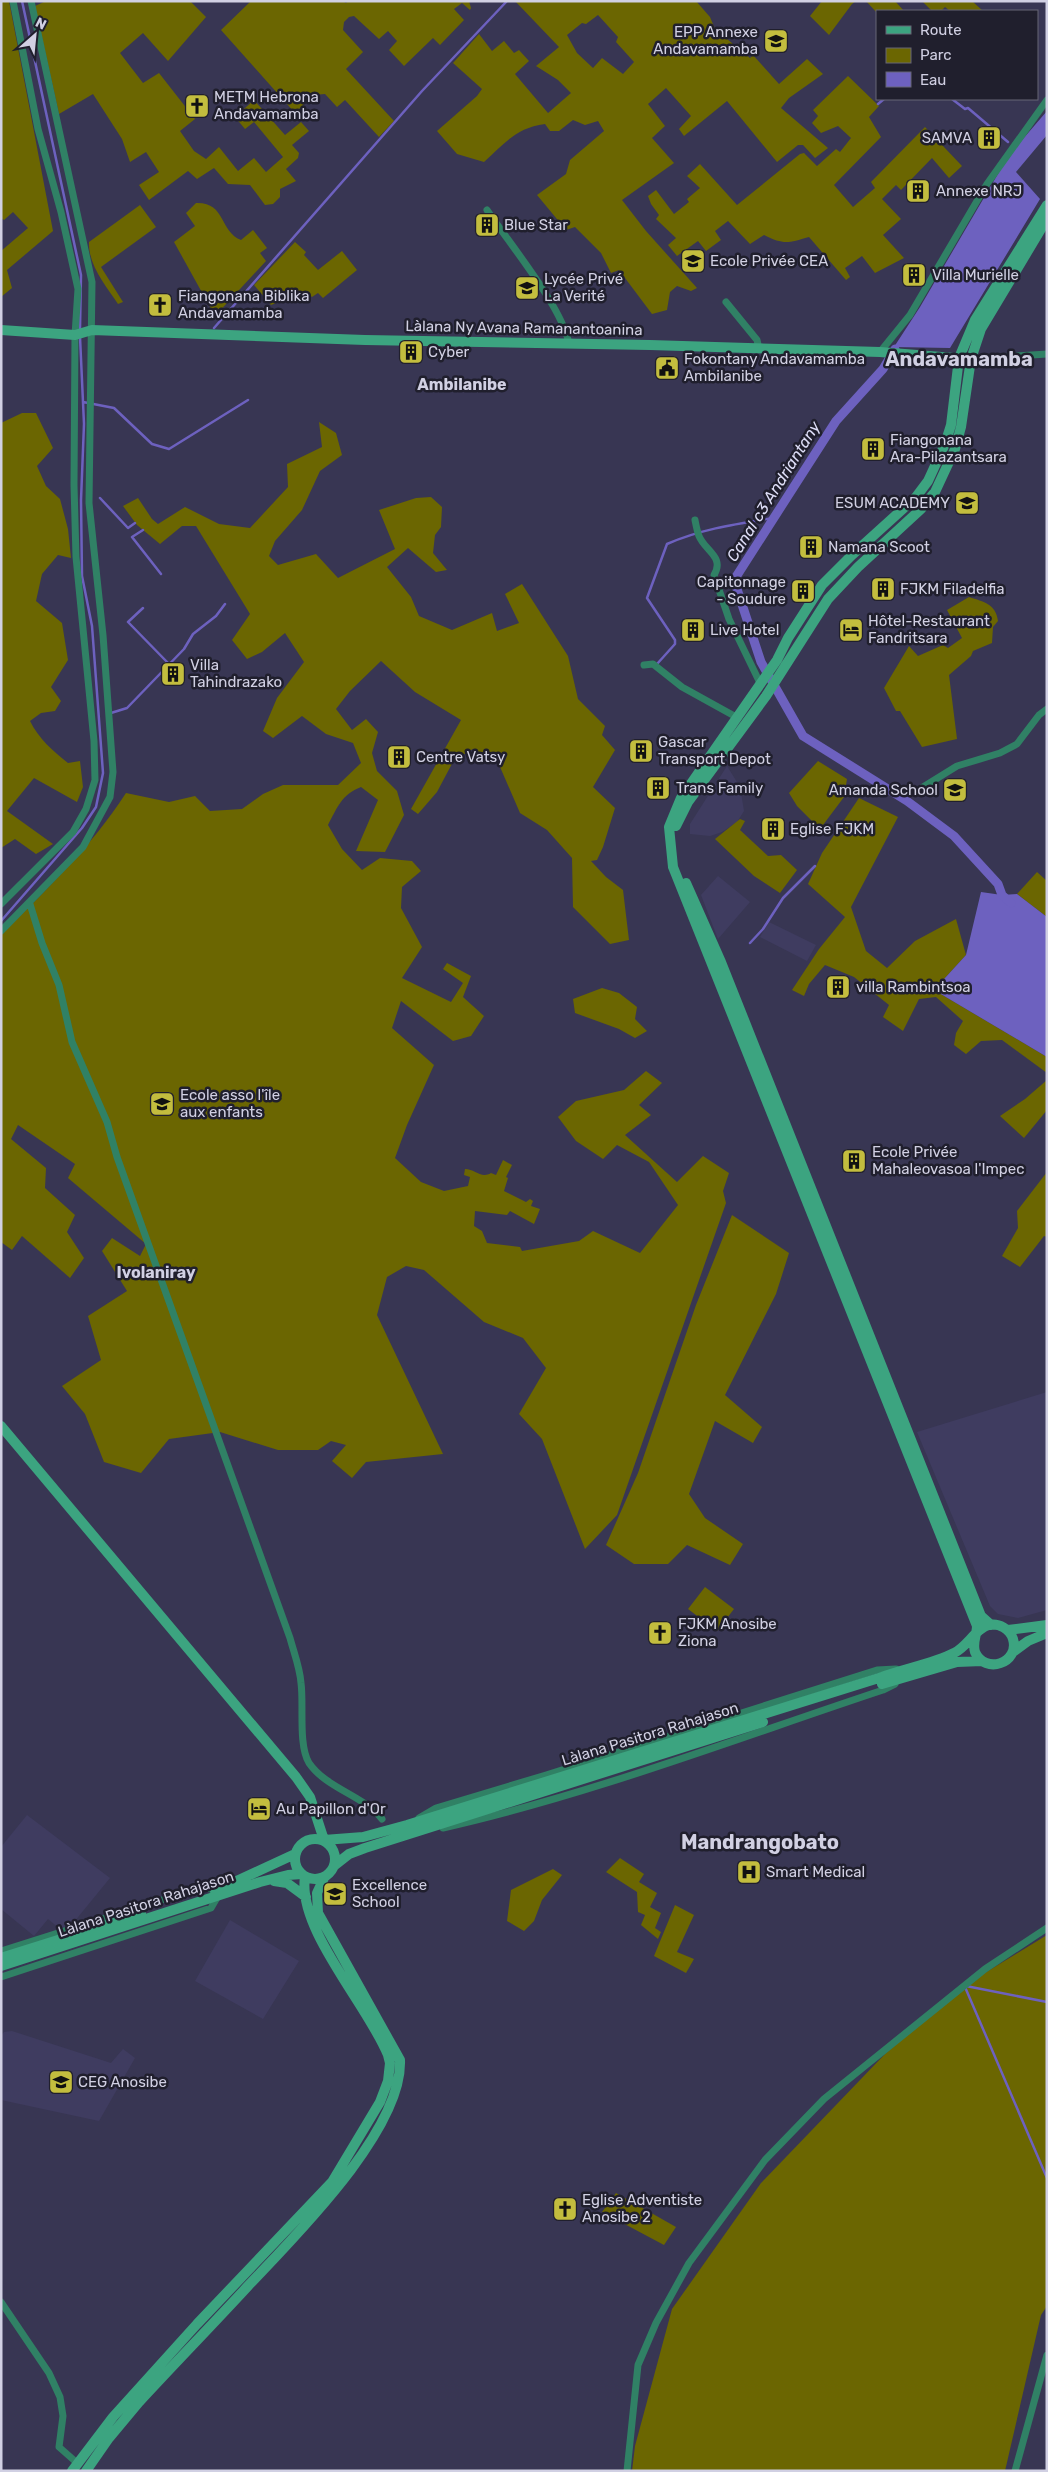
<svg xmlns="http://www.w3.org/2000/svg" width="1048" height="2472" font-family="Rubik,sans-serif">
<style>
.built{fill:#3f3c60}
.green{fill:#6b6601;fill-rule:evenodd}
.water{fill:#6d61bf}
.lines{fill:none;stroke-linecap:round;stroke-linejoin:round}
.stream{stroke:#6d61bf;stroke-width:2.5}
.canal{stroke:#6d61bf;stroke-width:9}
.street{stroke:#308165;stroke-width:7}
.secondary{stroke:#3ca480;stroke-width:10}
.labels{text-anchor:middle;stroke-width:5;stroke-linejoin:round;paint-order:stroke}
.poi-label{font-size:15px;fill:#d1d0e3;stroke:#201f2d;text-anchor:start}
.street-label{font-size:15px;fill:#d1d0e3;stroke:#201f2d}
.neighbourhood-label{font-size:16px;font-weight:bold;fill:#d1d0e3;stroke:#201f2d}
.water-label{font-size:16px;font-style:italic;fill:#ddddf6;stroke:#201f2d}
.district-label{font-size:20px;font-weight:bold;fill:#d1d0e3;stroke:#201f2d}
</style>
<rect width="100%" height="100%" fill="#383653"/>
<!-- built -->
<path class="built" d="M727 766 740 787 744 811 737 822 722 832 710 836 690 834V824Z
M718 876 750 902 718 939 701 895Z
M769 922 816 945 807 961 760 937Z
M1047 1392V1610L1018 1618 998 1614 990 1606 917 1432Z
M27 1815 110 1878 65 1933 48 1919 34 1936 1 1909V1847Z
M230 1920 299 1961 263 2019 195 1981Z
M12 2031 111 2063 123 2049 135 2058 99 2121 1 2100V2036L4 2032Z"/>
<!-- green -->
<path class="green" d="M1 1H9L53 231 7 270 12 288 1 297V251L28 228 13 212 4 220 1 218Z
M46 1H190L206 17 168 61 143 33 120 53 143 83 159 73 195 119 180 131 194 151 206 159 219 147 238 171 254 158 266 172 283 157 254 122 245 129 235 117 254 100 285 135 301 122 309 131 292 145 299 153 298 158 286 169 296 181 280 189V197L273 204 265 205 250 185 228 184 214 168 197 179 188 171 149 200 139 185 159 172 146 152 130 162 122 139 93 94 59 114 35 6Z
M251 1H343L346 3 348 1H469L471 8 470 10 462 3 454 9 464 20 440 45 433 38 404 66 389 50 397 41 388 31 379 39 354 16 349 17 344 22 343 30 363 52 346 69 394 121 379 137 345 100 337 107 325 94 313 95 295 113 221 30Z
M515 1H696L710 17 715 29 750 58 753 55 779 84 807 59 823 74 789 98 781 108 828 148 815 158 803 145H798L777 162 727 101 684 136 679 129 691 116 666 88 648 104 665 126 652 138 674 163 622 200 646 231 697 288 691 291 677 286 670 292 667 310 652 314 619 270 611 273 601 253 575 227 566 230 537 195 566 174 570 160 604 131 598 121 585 125 573 120 559 131H550L545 124C516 128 505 143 484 162L457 154 437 131 477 96 482 89 453 63 479 34 492 51 504 41 514 53 519 50 529 61 515 74 548 113 571 93 558 80 536 66 559 47ZM598 15 618 37 616 42 634 62 623 74 602 58 593 68 577 53 567 35 582 23 586 24Z
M822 1H856L852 4 829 35 810 16Z
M866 1H895L904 11H877V13Z
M922 1H972L983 11H950L945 7 941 11H932Z
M848 76 879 106 869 117 881 137 834 185 853 207 875 188 871 182 925 127 962 166 949 178 932 158 901 190 896 185 882 199 901 219 883 235 904 258 875 273 862 256 845 268 850 277 846 280 809 237C788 243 784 245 764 235L750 244 728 221 715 231 721 240 706 251 698 241 677 256 668 245 676 238 656 219 659 215 651 204 648 196 656 190 674 214 689 202 687 199 700 188 687 176 700 164 737 205 800 154 804 153 817 166 836 149 840 152 851 138 838 126 821 133 812 123 818 116 813 110Z
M196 203C226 202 219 231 241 240L253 230 267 248 260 253 266 261 215 316 174 242 195 226 186 213Z
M140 205 156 227 101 267 123 302 118 304C106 286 88 265 89 242Z
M295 242 306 252 304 255 318 270 342 251 357 270 323 298 318 293 312 297 305 291 271 305 254 285Z
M22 413H36L53 448 37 466 46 486 60 499 68 529 71 558 58 555 42 574 36 601 62 623 68 660 51 687 61 701 55 711 41 713 30 721C39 739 52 750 68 763L80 761 83 787 77 802 34 778 7 811 53 844 36 854 15 839 1 848V423Z
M319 422 336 433 342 455 320 471 302 510 275 541 269 556 278 565 316 554 338 578 395 549 379 510 416 498 431 497 442 507 441 527 435 535 433 553 447 570 436 572 408 548 387 567 411 597 419 616 452 630 492 613 497 631 519 623 505 594 522 584 568 656 578 699 605 726 602 735 615 750 593 787 615 808 603 847 597 860 591 861 606 877 623 890 629 940 610 944 573 907 572 858 547 830 520 813 497 760 473 749 454 760 437 792 418 814 411 809 461 720 415 692 381 661 350 691 336 709 352 730 366 719 378 732 372 753 377 771 397 791 404 815 385 852 356 851 378 800 361 787C342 794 337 808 328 825L342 849 362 870 380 858 412 861 421 871 402 887 401 908 422 947 402 978 451 1002 463 983 443 969 447 963 471 976 463 997 484 1016 471 1036 453 1041 401 1001 392 1028 434 1065 407 1125 395 1158 421 1182 444 1191 468 1186 470 1177 464 1175 465 1169C475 1169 481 1179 491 1173L496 1175 503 1160 512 1165 506 1177 508 1178 504 1191 526 1202 530 1199 533 1201 531 1206 540 1209 534 1224 510 1211 507 1215 475 1211 474 1226 482 1231 487 1243 520 1247 522 1251 579 1241 593 1231 640 1253 678 1205 649 1162 617 1145 603 1159 576 1141 558 1117 576 1101 624 1090 646 1071 662 1083 639 1105 651 1115 625 1135 677 1182 703 1156 729 1173 723 1191 726 1203 617 1515 585 1549 542 1439 519 1414 546 1368 523 1338 484 1322 424 1270 406 1266 387 1277 377 1315 443 1454 366 1462 352 1478 332 1461 346 1445 331 1441 318 1450H278L220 1432 169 1439 141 1473 104 1462 85 1414 62 1386 101 1360 88 1316 127 1291 102 1251 112 1238 140 1256 146 1244 68 1178 75 1164 18 1125 11 1139 46 1168 45 1188 75 1215 67 1232 84 1258 70 1278 22 1236 12 1250 1 1242V935C46 890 91 847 126 793L169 802 195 796 210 811 242 809 263 794 283 785H338L361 763 353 743 326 734 302 716 273 738 263 731 277 698 304 662 285 633 262 652 247 659 232 640 250 614 196 526H182L160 544 137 525 123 506 138 498 152 519 158 524 185 507 219 524 250 528 288 487 287 464 322 447Z
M969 597C984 602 996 604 998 621L993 627 992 643 973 651 971 656 949 675 957 739 922 747 900 711H896L884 688 909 646 918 656 943 645 948 648 962 638 947 610Z
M818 761 847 779 844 797 820 829 797 806 789 793Z
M859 798 898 817 851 907 866 951 887 968 915 941 956 919 966 955 934 990 1047 1057V1073L1002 1040 981 1041 966 1054 954 1045 956 1033 963 1021 936 997 919 999 903 1031 883 1017 889 1005 854 977 825 965 809 984 804 996 792 990 819 949 845 917 808 884 822 853Z
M740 819 745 821 740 830 768 856 781 855 797 870 780 893 754 876 715 839Z
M1037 872 1047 881V917L1017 894Z
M602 988 619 993 637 1007 635 1019 647 1031 635 1038 619 1029 575 1013 573 999Z
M1047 1080V1110L1024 1138 1000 1116 1025 1099Z
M1047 1172V1237L1044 1236 1020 1267 1002 1256 1018 1228 1017 1211Z
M732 1215 789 1253 776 1294 725 1395 762 1427 753 1443 715 1421 689 1494 705 1518 743 1544 730 1565 687 1545 668 1564H634L606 1545 638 1473 696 1305Z
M705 1587 734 1609 717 1631 688 1609Z
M620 1858 644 1874 639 1882 657 1893 650 1907 661 1913 655 1928 661 1932 658 1939 641 1925 645 1915 638 1912 637 1892 606 1872Z
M553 1869 562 1875 542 1900 534 1921 524 1931 507 1921 511 1890Z
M675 1905 694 1915 677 1952 694 1959 686 1973 654 1956Z
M1047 1935V2306L1041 2315 1005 2471H632L635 2446 672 2309 761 2183 885 2054 965 1985Z
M616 2193 676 2227 664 2245 602 2212Z"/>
<!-- water -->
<path class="water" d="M1047 111V135L1016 172 1040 199 950 348 894 347 920 307 1009 155Z
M981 892 1002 895 1017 894 1047 917V1057L934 990 966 955Z"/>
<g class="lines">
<!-- stream -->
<path class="stream" d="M22 1 81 275 80 329
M952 99 965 109 968 108 1008 142
M878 104 884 99
M214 328 422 91 507 1
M83 402 114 408 152 444 169 449 248 400
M100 498 128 528 135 523
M143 530 132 537 161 574
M143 608 128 622 169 664
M657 664 675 644V640L647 598 667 544C701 529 736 524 773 518
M111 713 127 708 184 649 193 634 216 616 225 604
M1 921 82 828 96 807 103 773 92 626 82 576 81 500 84 424 80 337
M750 943 763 929 783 898 815 866
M966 1986 1047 2002
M965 1987 1047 2178"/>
<!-- canal -->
<path class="canal" d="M895 349 883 369 836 421 734 580 761 662 803 736 907 801 954 836 998 884 1002 895 1011 903"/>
<!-- street -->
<path class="street" d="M487 210C509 243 563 308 569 344
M726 302 757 340 759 349
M880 352 910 315 987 184 1047 100
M971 359 1047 354
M695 520C696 525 697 531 699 536 705 551 725 557 714 575L729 619 761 685
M644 665 653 664 682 687 738 718
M915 792 957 766 1000 753 1017 744 1039 715 1047 709
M1 904 73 832 86 809 95 780 94 741 76 557 74 485 75 335 78 289 61 212 38 129 13 1
M30 904 42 943 59 985 72 1042 107 1122 117 1157 290 1638C294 1653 300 1668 301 1683 304 1704 298 1745 309 1763 327 1789 363 1795 382 1819
M1 931 83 847 110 797 113 772 103 635 89 503 92 282 31 1
M419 1818 436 1808 546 1775 877 1670 896 1669
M443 1828C593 1794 738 1738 883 1690L895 1684
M1 1951 203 1887 217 1891
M1 1977 211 1908 218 1896
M1 2302 49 2373 60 2397 63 2416 59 2447 76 2462
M627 2471 638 2365 656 2323 689 2263 765 2160 824 2099 985 1969 1047 1928
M1015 2471 1047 2355"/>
<!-- secondary -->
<path class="secondary" d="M1 330 75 335 92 330 365 340 650 345 880 352 966 359
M676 826 688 802 766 696 828 599 858 567 921 509 935 492 955 449 961 427 971 359 981 329 1047 219
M686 883 721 962 981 1616 991 1625
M1 1426 296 1777 310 1797 324 1840
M1008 1630 1047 1625
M1013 1652 1028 1641 1047 1633
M882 1684 957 1662 982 1661
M295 1859a20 20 0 1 1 40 0a20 20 0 1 1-40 0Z
M324 1840 363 1837 407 1825 882 1677C904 1669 935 1663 954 1653 967 1647 976 1628 989 1625 999 1623 1010 1629 1013 1639 1020 1663 985 1675 975 1652 972 1643 977 1634 977 1626L673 867 669 827 681 798 777 660 788 638 822 585 852 555 916 497 928 481 945 444 951 425 959 358 975 320 1047 205
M335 1865 349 1854 365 1848 763 1722
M274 1881 287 1883 306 1897
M215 1891 295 1854
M1 1958 141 1914
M1 1966 260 1882 288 1875 302 1874
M72 2471 113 2417 197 2324 332 2182 380 2102 388 2081 390 2063 388 2055C368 2005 297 1929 305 1877
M86 2471 109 2438 139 2402C175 2363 212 2325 248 2286 294 2237 403 2130 400 2060L318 1913 317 1893 324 1878"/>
</g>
<!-- icons -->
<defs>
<symbol id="school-square" viewBox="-11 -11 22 22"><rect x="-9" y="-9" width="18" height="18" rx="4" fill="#c3bd3e" stroke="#201f2d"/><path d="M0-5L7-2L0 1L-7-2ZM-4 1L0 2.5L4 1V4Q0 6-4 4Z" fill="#111"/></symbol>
<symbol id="church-square" viewBox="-11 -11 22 22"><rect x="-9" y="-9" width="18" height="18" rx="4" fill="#c3bd3e" stroke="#201f2d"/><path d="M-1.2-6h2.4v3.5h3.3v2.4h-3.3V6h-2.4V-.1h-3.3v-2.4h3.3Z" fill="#111"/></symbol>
<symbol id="building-square" viewBox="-11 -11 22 22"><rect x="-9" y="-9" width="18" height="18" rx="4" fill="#c3bd3e" stroke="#201f2d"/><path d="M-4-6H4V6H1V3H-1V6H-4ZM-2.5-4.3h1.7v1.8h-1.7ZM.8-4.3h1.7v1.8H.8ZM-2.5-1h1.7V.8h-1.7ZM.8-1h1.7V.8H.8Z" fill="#111"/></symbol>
<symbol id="civic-square" viewBox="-11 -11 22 22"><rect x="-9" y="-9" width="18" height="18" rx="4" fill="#c3bd3e" stroke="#201f2d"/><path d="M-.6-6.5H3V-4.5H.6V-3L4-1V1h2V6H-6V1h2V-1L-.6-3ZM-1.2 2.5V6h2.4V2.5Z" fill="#111"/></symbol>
<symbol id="university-square" viewBox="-11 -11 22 22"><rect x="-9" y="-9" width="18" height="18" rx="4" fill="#c3bd3e" stroke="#201f2d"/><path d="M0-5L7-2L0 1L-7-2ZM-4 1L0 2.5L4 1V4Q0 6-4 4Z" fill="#111"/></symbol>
<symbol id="hotel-square" viewBox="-11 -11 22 22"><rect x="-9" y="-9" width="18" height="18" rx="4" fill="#c3bd3e" stroke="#201f2d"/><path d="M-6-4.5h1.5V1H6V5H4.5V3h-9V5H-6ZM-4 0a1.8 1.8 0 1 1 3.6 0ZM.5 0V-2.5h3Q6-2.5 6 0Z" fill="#111"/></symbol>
<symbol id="hospital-square" viewBox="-11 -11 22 22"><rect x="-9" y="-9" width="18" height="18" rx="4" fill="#c3bd3e" stroke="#201f2d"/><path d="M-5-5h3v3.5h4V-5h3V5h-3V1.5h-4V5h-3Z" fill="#111"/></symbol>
</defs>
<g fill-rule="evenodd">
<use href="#school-square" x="762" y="27" width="28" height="28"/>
<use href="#church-square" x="183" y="92" width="28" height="28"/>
<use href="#building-square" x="975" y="124" width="28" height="28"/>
<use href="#building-square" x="904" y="177" width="28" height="28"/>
<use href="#building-square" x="473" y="211" width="28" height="28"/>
<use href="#school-square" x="679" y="247" width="28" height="28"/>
<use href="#building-square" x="900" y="261" width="28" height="28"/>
<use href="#school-square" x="513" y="274" width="28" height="28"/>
<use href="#church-square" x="146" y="291" width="28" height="28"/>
<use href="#building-square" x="397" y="338" width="28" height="28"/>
<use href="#civic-square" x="653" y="354" width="28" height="28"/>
<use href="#building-square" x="859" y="435" width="28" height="28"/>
<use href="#university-square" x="953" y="489" width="28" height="28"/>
<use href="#building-square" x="797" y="533" width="28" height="28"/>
<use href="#building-square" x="869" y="575" width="28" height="28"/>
<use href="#building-square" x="789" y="577" width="28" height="28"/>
<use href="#building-square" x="679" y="616" width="28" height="28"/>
<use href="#hotel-square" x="837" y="616" width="28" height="28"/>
<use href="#building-square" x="159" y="660" width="28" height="28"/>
<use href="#building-square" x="627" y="737" width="28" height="28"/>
<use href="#building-square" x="385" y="743" width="28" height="28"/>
<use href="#building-square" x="644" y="774" width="28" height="28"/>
<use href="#school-square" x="941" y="776" width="28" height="28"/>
<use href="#building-square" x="759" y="815" width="28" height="28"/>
<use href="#building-square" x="824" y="973" width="28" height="28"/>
<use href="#school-square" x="148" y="1090" width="28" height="28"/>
<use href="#building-square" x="840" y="1147" width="28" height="28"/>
<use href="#church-square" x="646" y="1619" width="28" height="28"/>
<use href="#hotel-square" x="245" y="1795" width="28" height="28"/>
<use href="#hospital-square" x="735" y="1858" width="28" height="28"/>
<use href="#school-square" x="321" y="1880" width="28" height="28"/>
<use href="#school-square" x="47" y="2068" width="28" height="28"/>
<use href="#church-square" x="551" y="2195" width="28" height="28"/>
</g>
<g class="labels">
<!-- poi labels -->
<g class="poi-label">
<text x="758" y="37" text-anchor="end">EPP Annexe<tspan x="758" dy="17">Andavamamba</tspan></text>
<text x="214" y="102">METM Hebrona<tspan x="214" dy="17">Andavamamba</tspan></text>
<text x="972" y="143" text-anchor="end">SAMVA</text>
<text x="936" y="196">Annexe NRJ</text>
<text x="504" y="230">Blue Star</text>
<text x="710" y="266">Ecole Privée CEA</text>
<text x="932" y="280">Villa Murielle</text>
<text x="544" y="284">Lycée Privé<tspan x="544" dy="17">La Verité</tspan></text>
<text x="178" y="301">Fiangonana Biblika<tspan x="178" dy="17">Andavamamba</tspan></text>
<text x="428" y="357">Cyber</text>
<text x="684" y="364">Fokontany Andavamamba<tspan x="684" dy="17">Ambilanibe</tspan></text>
<text x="890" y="445">Fiangonana<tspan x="890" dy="17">Ara-Pilazantsara</tspan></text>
<text x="950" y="508" text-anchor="end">ESUM ACADEMY</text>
<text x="828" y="552">Namana Scoot</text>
<text x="786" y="587" text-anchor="end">Capitonnage<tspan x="786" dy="17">- Soudure</tspan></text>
<text x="900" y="594">FJKM Filadelfia</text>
<text x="868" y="626">Hôtel-Restaurant<tspan x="868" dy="17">Fandritsara</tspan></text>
<text x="710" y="635">Live Hotel</text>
<text x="190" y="670">Villa<tspan x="190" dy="17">Tahindrazako</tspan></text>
<text x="658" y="747">Gascar<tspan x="658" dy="17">Transport Depot</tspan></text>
<text x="416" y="762">Centre Vatsy</text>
<text x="676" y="793">Trans Family</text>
<text x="938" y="795" text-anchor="end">Amanda School</text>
<text x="790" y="834">Eglise FJKM</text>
<text x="856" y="992">villa Rambintsoa</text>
<text x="180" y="1100">Ecole asso l'île<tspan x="180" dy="17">aux enfants</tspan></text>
<text x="872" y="1157">Ecole Privée<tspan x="872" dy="17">Mahaleovasoa l'Impec</tspan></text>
<text x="678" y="1629">FJKM Anosibe<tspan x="678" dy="17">Ziona</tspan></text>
<text x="276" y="1814">Au Papillon d'Or</text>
<text x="766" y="1877">Smart Medical</text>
<text x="352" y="1890">Excellence<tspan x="352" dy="17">School</tspan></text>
<text x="78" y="2087">CEG Anosibe</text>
<text x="582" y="2205">Eglise Adventiste<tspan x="582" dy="17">Anosibe 2</tspan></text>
</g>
<!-- street labels -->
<g class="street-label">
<text transform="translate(524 328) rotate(1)" y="5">Làlana Ny Avana Ramanantoanina</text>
<text transform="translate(650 1734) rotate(-17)" y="5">Làlana Pasitora Rahajason</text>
<text transform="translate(146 1904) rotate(-18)" y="5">Làlana Pasitora Rahajason</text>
</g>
<!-- neighbourhood labels -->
<g class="neighbourhood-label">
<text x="462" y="390">Ambilanibe</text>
<text x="156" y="1278">Ivolaniray</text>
</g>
<!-- water labels -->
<g class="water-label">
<text transform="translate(773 491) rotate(-58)" y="6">Canal c3 Andriantany</text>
</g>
<!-- district labels -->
<g class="district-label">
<text x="959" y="366">Andavamamba</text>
<text x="760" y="1849">Mandrangobato</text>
</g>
</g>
<!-- border -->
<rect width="1048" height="2472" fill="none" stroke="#d1d0e3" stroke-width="5"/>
<!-- legend -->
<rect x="876" y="10" width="162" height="90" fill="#201f2d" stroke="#676676"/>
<rect x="886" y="26" width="25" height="8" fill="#3ca480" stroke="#676676"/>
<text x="920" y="35" font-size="15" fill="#d1d0e3">Route</text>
<rect x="886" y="48" width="25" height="15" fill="#6b6601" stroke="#676676"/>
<text x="920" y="60" font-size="15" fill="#d1d0e3">Parc</text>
<rect x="886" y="72" width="25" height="15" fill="#6d61bf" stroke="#676676"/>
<text x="920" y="85" font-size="15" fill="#d1d0e3">Eau</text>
<!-- north arrow -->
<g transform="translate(35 35) rotate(27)" stroke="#201f2d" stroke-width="4" paint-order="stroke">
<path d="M0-4L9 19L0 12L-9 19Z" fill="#d1d0e3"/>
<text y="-8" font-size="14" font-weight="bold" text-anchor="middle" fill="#d1d0e3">N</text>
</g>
</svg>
